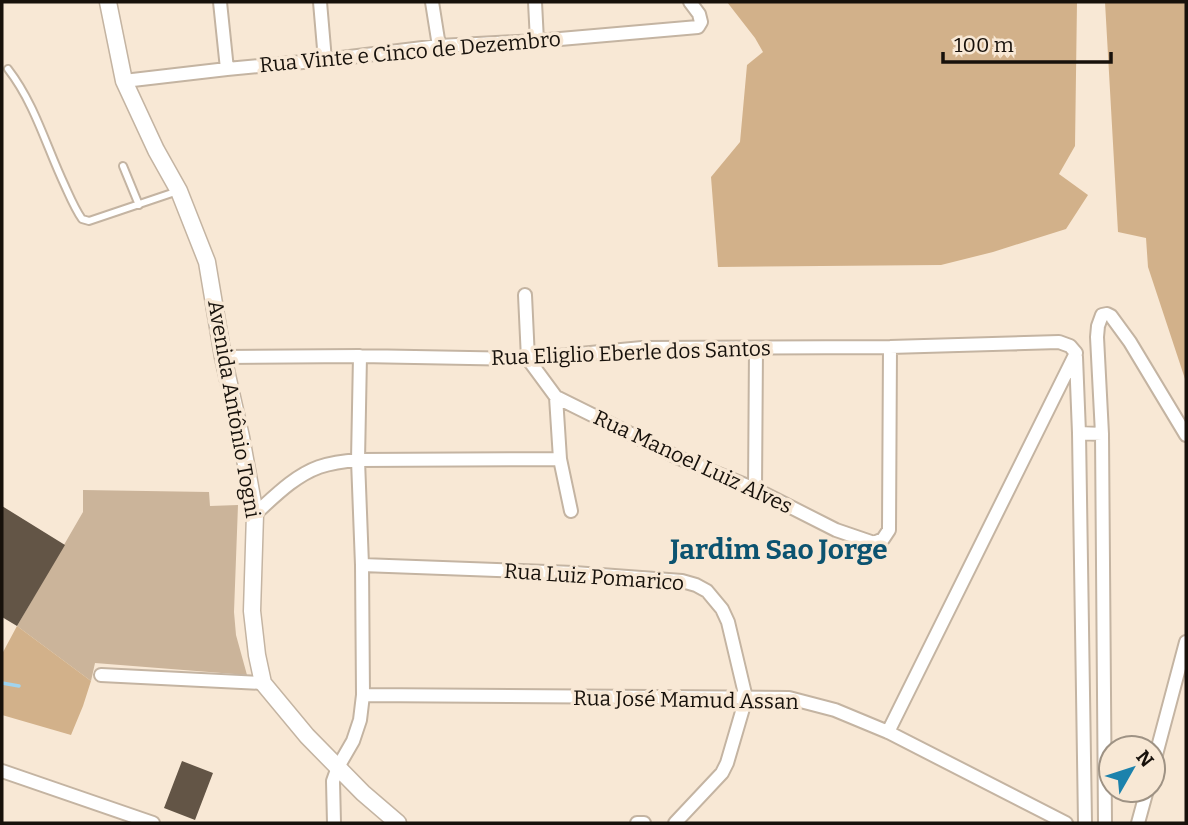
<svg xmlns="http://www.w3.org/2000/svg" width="1188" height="825" font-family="Bitter,serif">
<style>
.green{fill:#cbb49a}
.forest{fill:#d2b18a}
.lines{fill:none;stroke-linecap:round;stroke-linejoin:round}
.stream{stroke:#a1d4ee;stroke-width:3.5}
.building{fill:#635546}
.service-casing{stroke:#c4b4a2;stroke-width:10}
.minor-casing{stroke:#c4b4a2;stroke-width:16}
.tertiary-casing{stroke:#c4b4a2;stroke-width:19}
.service{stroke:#fff;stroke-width:6}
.minor{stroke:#fff;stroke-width:12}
.tertiary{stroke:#fff;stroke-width:16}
.labels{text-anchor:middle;stroke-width:7;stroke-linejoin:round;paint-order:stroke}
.street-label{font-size:21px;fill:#17110b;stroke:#f8e8d5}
.district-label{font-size:28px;font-weight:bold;fill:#0c5370;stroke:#f8e8d5}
</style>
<rect width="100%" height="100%" fill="#f8e8d5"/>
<!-- green -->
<path class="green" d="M83 490 209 492 210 506 238 505 234 612 236 635 247 675 95 663 91 681 17 626 83 512Z"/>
<!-- forest -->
<path class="forest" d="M727 2H1077L1075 146 1059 174 1088 195 1066 229 993 252 941 265 718 267 711 177 740 142 747 65 763 52 755 38Z
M1105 2H1186V382L1148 267 1146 238 1118 232Z
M17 626 91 681 83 706 71 735 2 715V654Z"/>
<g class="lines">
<!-- stream -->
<path class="stream" d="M2 683 19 686"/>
</g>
<!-- building -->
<path class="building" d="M2 506 65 545 17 626 2 617Z
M182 761 213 773 195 820 164 808Z"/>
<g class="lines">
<defs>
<path id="service" d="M8 69C35 104 46 146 65 186 70 197 75 209 82 219L89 221 178 191
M123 166 139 205"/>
<path id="minor" d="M220 2 227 69
M320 2 325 60
M432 2 439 46
M535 2 537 41
M124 81 227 69 325 60 439 46 537 41 698 27 701 22 699 14 690 2
M525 295 528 359 556 397 560 459 571 511
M223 357 360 356 528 359 642 348 890 347 1059 342 1070 346 1076 353
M1076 357 1079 433
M556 397 679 458 755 489 836 530 874 543 883 539 889 530 890 347
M755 489 756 348
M255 514C274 497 294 476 319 467 331 463 345 461 358 460L560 459
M362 565 574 573 682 581 696 585 707 591 722 609 728 622 746 698 727 763 722 773 675 823
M101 675 263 683
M363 695 789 698 835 710 888 732 1066 823
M888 732 1076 353
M1153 766 1186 642
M2 771 153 823
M334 823 333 781 338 767 353 741 360 720 363 695 362 565 358 460 360 356
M637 823H644
M1085 823 1079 433 1102 434
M1105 823 1102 434 1097 337 1098 326 1102 315 1107 314 1111 316 1130 342 1186 435
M1138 823 1147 790"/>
<path id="tertiary" d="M108 2 124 81 156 150 179 191 207 262 223 357 241 437 255 514 252 611 257 655 263 683 307 736 363 793 398 823"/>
</defs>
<!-- service casing -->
<use href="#service" class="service-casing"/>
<!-- minor casing -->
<use href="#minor" class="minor-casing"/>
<!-- tertiary casing -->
<use href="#tertiary" class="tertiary-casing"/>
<!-- service -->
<use href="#service" class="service"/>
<!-- minor -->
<use href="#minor" class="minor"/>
<!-- tertiary -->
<use href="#tertiary" class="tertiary"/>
</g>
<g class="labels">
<!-- street labels -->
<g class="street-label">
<text transform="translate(410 52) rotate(-5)" y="7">Rua Vinte e Cinco de Dezembro</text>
<text transform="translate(631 353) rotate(-2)" y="7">Rua Eliglio Eberle dos Santos</text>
<text transform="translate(234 409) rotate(80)" y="7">Avenida Antônio Togni</text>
<text transform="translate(693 462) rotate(25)" y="7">Rua Manoel Luiz Alves</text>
<text transform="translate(594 577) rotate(4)" y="7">Rua Luiz Pomarico</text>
<text transform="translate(686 700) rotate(1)" y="7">Rua José Mamud Assan</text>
</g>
<!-- district labels -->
<g class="district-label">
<text x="779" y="559">Jardim Sao Jorge</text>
</g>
</g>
<!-- border -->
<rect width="1188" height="825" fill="none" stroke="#17110b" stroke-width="7"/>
<!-- north arrow -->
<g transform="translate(1132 769) rotate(51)"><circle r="33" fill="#f8e8d5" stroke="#9e9284" stroke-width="2"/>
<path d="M0-5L12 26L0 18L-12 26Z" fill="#1c82ac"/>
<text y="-10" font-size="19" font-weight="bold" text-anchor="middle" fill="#17110b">N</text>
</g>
<!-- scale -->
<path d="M943 52v10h168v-10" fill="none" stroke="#17110b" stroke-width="3.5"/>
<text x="954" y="52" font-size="21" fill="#17110b" stroke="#f8e8d5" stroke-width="5" paint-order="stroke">100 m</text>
</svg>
